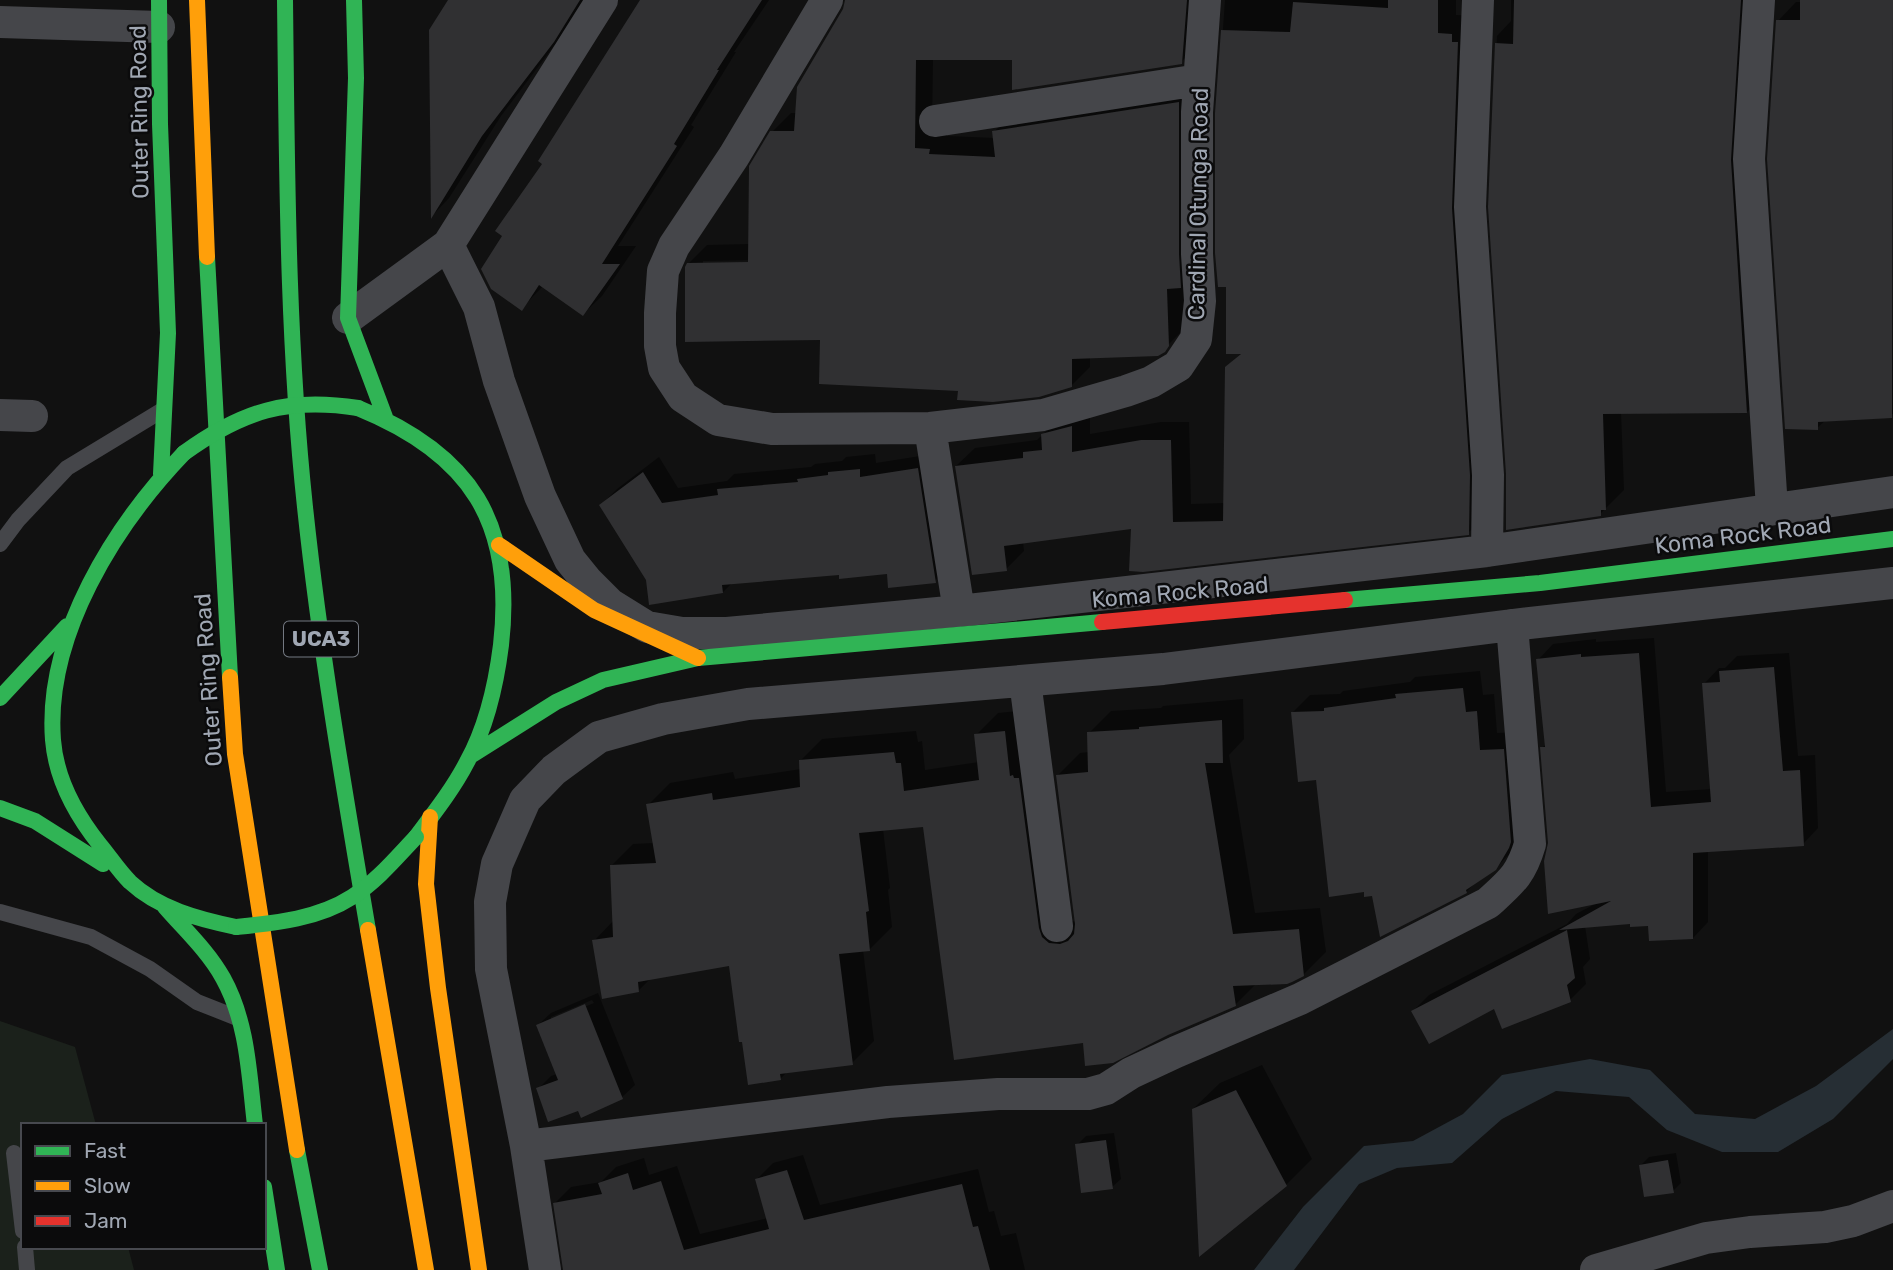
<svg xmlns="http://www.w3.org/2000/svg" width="1893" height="1270" font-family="Rubik,sans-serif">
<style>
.green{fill:#1b211b}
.water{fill:#262e34}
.shadow{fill:#0007;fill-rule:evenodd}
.building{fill:#303032}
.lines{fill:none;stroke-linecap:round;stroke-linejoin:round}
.lane{stroke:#45464a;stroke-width:16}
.street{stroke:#45464a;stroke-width:32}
.fast{stroke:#30b455;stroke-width:16}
.slow{stroke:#ff9f0a;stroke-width:16}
.jam{stroke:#e5322d;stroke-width:16}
.fast-bridge{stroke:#30b455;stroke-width:16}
.labels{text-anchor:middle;stroke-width:5;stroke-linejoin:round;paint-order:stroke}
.shield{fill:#0b0b0c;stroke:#737881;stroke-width:2}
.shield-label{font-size:21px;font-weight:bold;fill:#a0a7b3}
.street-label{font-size:23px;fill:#a0a7b3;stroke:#0b0b0c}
</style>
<rect width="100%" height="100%" fill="#111"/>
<!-- green -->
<path class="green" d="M0 1021 75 1047 96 1125H23V1247H128L134 1270H0Z"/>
<!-- water -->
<path class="water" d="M1893 1029V1059L1833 1119 1778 1152H1722L1667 1130 1629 1097 1556 1091 1502 1119 1452 1163 1397 1168 1359 1184 1294 1270H1254L1303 1207 1364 1146 1413 1141 1463 1114 1502 1075 1590 1059 1650 1070 1695 1114 1755 1119 1816 1086Z"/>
<!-- shadow -->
<path class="shadow" d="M450 0H586L572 22 501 116 449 198 433 215Z
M642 0H769L734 52H736L691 125 694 127 618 246H636L602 296 583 314 543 286 521 309 545 163Z
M847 0H1203L1200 44 1181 62 933 58 932 130 947 131V136L995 138 994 132 1012 113 1197 84 1187 326 1168 345 1090 357V367L1071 386 960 390 821 339 688 264 707 245 750 244 772 132 791 113H797L845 9ZM757 260V264H703V261Z
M1225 0H1456V15L1476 16 1487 514 1468 533 1133 527 1023 542 1024 551 1006 569 956 466 975 448 1037 440 1062 416 1090 408V434L1161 422H1189L1191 504 1225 503 1227 367 1243 352 1228 285 1217 113Z
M1511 0H1758L1765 393 1747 412H1621L1624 490 1600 514 1508 474 1490 207 1497 36 1511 21Z
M1802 0H1893V414L1826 420 1817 428 1778 21 1796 2H1802Z
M875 454 876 463 933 454 951 565 935 581 888 572 840 573 732 583 723 592 648 579 601 505 617 489 659 457 678 488 727 481 734 474 811 467 815 464 842 461 846 457Z
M1654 638 1666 792 1712 789 1704 684 1719 668H1725L1737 656 1789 653 1798 756 1815 755 1818 828 1803 844 1708 851V922L1693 938 1649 924 1631 922 1585 926 1590 959 1583 967 1586 984 1570 1000 1413 1011 1429 995 1567 924 1576 914 1597 903 1550 843 1542 748 1546 744 1538 660 1553 644 1596 639V642Z
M1480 671 1483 695 1494 694 1497 733 1521 732 1528 823 1513 850 1495 869 1478 880 1466 892 1373 894 1317 778 1292 713 1310 695 1340 694 1343 691 1410 682 1415 677Z
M1243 699 1244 739 1229 755 1255 913 1320 908 1326 952 1303 975 1257 983 1235 1005 1085 1041 924 825 883 829 890 888 888 890 892 927 870 949 863 950 874 1041 852 1063 787 1072 780 1079 731 964 651 978 638 991 594 941 614 920 611 866 633 844 654 843 648 805 670 783 733 772 735 779 801 769 800 761 822 739 916 731 918 742 922 741 925 770 979 762 976 735 998 713 1027 710 1072 921 1077 922 1058 775 1080 753 1089 752V733L1111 711 1161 708 1163 706Z
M598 993 635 1085 622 1097 579 1109 538 1089 551 1076 557 1074 538 1025 551 1013ZM592 1000 594 1003 551 1021V1017Z
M1262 1065 1312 1159 1286 1185 1193 1109 1220 1083Z
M1114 1133 1121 1179 1112 1187 1077 1145 1086 1136Z
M1676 1153 1681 1183 1673 1191 1641 1165 1649 1157Z
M803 1155 820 1205 978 1169 989 1212 994 1211 1001 1236 1016 1233 1025 1270H570L555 1203 571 1187 601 1182 616 1167 644 1158 649 1175 677 1166 700 1234 768 1218 757 1179 773 1163Z"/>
<!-- building -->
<path class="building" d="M448 0H580L554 42 482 136 431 219 429 30Z
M640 0H762L717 70H719L674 144 677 146 602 264H620L583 316 539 285 522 311 491 289 481 269 502 236 495 231 542 164 538 161Z
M845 0H1187L1182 64 1012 90V60H916L915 148 930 149 929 154 995 157 992 131 1179 102V254L1181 288 1167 289 1169 346 1165 352 1158 356 1072 359V387L1039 397 993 402 957 400 958 391 819 384 820 340 685 342V267L687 263 748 262 749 166 770 131H794L797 87 843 9Z
M1388 0H1438V33L1452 34V42H1458L1452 208 1470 475 1469 535 1143 572 1129 571 1131 529 1004 546 1007 571 972 575 955 466 1023 458V452L1042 450 1041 434 1072 426V452L1141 440H1171L1173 522 1223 521 1225 367 1241 354H1226V287H1218L1215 253V113L1221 30 1290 32 1293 2 1388 8Z
M1514 0H1741L1731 160 1747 413 1603 414 1606 510H1601V516L1506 530V474L1488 207 1495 43 1513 44Z
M1800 0H1893L1892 418 1818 422V430L1785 429 1767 159 1776 20H1800Z
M918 468 936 583 888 588 887 574 839 579V575L722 585 723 593 649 605 646 580 599 505 643 472 662 503 718 495 717 489 798 482 797 479 828 475V472L860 469V477Z
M1639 653 1651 807 1711 802 1702 683 1720 682 1719 671 1774 667 1783 771 1800 770 1804 846 1693 853V939L1649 941 1648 926 1630 927V924L1559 930 1611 901 1548 914 1544 861 1548 843 1540 747H1545L1536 659 1581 654V657Z
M1463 688 1466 712 1477 711 1480 750 1504 749 1511 842 1509 848 1496 870 1466 890 1467 893 1380 937 1372 896 1364 897V892L1329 897 1316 780 1298 782 1291 712 1324 711V708L1396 698 1395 694Z
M1222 720 1223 763H1205L1233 934 1299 929 1304 976 1292 982 1287 984 1233 986 1236 1006 1168 1035 1113 1063 1085 1066 1083 1043 954 1060 923 827 859 833 869 911 866 912 870 951 839 954 853 1065 780 1074 781 1080 748 1085 742 1042H739L729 966 638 982 639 992 602 999 592 940 613 937 610 865 656 863 646 804 712 793 713 800 800 787 799 760 894 752 896 763H901L904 791 979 780 974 734 1005 731 1010 776 1013 775 1014 778H1019L1039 928 1042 937 1049 943 1060 944 1068 941 1074 934 1075 924 1056 775 1088 772 1087 732 1139 729V727Z
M1567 930 1575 978 1567 985 1571 1002 1502 1029 1494 1009 1429 1044 1411 1011Z
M585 1004 623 1099 581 1118 578 1111 548 1122 536 1088 558 1080 536 1025Z
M1236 1090 1287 1186 1199 1257 1192 1109Z
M1106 1140 1113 1189 1081 1193 1075 1144Z
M1668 1160 1674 1193 1644 1197 1639 1165Z
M787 1170 804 1220 962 1184 973 1227 978 1226 990 1270H563L553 1203 602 1194 598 1183 628 1173 633 1190 661 1181 684 1250 769 1229 755 1179Z"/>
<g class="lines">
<!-- lane -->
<path class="lane" d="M0 544 18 520 67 468 161 411
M0 912 91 937 150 969 197 1002 235 1017
M14 1153 23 1231
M25 1247 27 1270"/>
<!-- street -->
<path class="street" d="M827 0 734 156 674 246 663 271 660 313V346L664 368 683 397 718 420 772 429 930 428 1043 415 1126 391 1151 382 1178 366 1196 339 1200 301 1197 254V112L1205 0
M1478 0 1470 207 1488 475 1487 551
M1759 0 1749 159 1772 508
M0 22 159 27
M935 121 1199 80
M448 245 479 307 499 381 540 496 570 560 587 581 610 604 647 627 682 633H727L959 611 1487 551 1893 492
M348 318 448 245 602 0
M0 415 32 416
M930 428 959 611
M1025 681 1057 926
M526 1146 888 1102 998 1094H1088L1106 1089 1131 1073 1176 1052 1300 999 1488 903C1511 882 1521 875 1530 844L1512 625
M545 1270 526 1146 491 969 490 902 497 864 525 800 554 770 599 737 663 719 748 704 1163 669 1512 625 1893 583
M1596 1270 1706 1238 1750 1232 1825 1227 1853 1221 1893 1206"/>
<!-- fast -->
<path class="fast" d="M159 0 160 124 168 333 161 474
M285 0C287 169 287 338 305 507 320 649 344 789 368 930
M354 0 356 78 348 318 385 417
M207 257 230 677
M358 408C471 454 515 523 501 645 496 685 487 726 467 762 453 789 434 813 416 837
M184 453C115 525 45 635 53 740 56 778 76 815 100 845 110 857 119 871 130 882 159 909 198 919 236 927
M1345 600 1540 583 1893 539
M0 698 67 626
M472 755 556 702 603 680 698 658 1102 622
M0 808 35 821 103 864
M165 907C185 930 208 951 223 978 248 1023 249 1075 255 1125
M297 1150 320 1270
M264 1187 277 1270"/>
<!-- slow -->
<path class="slow" d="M197 0 207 257
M499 545 594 610 698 658
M230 677 235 754 297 1150
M430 817 426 884 438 988 479 1270
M368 930 426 1270"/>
<!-- jam -->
<path class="jam" d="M1102 622 1345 600"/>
<!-- fast-bridge -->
<path class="fast-bridge" d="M184 453C242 411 287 397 358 408
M236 927C275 923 318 919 352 897 377 881 396 858 416 837"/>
</g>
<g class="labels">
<!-- shield labels -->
<rect class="shield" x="284" y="621.5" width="74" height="35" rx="5"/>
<g class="shield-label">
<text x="321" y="646">UCA3</text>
</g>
<!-- street labels -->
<g class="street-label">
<text transform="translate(139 112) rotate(-91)" y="8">Outer Ring Road</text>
<text transform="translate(1198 204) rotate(-89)" y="8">Cardinal Otunga Road</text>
<text transform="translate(1743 535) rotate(-7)" y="8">Koma Rock Road</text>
<text transform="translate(1180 592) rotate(-5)" y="8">Koma Rock Road</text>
<text transform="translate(208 680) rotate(-94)" y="8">Outer Ring Road</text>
</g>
</g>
<!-- legend -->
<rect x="21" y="1123" width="245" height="126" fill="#0b0b0c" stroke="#47494f" stroke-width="2"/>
<rect x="35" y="1146" width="35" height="10" fill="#30b455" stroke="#47494f" stroke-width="2"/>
<text x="84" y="1158" font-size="21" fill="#a0a7b3">Fast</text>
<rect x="35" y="1181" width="35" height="10" fill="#ff9f0a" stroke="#47494f" stroke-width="2"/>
<text x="84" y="1193" font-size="21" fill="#a0a7b3">Slow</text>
<rect x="35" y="1216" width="35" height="10" fill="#e5322d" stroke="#47494f" stroke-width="2"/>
<text x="84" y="1228" font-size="21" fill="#a0a7b3">Jam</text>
</svg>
